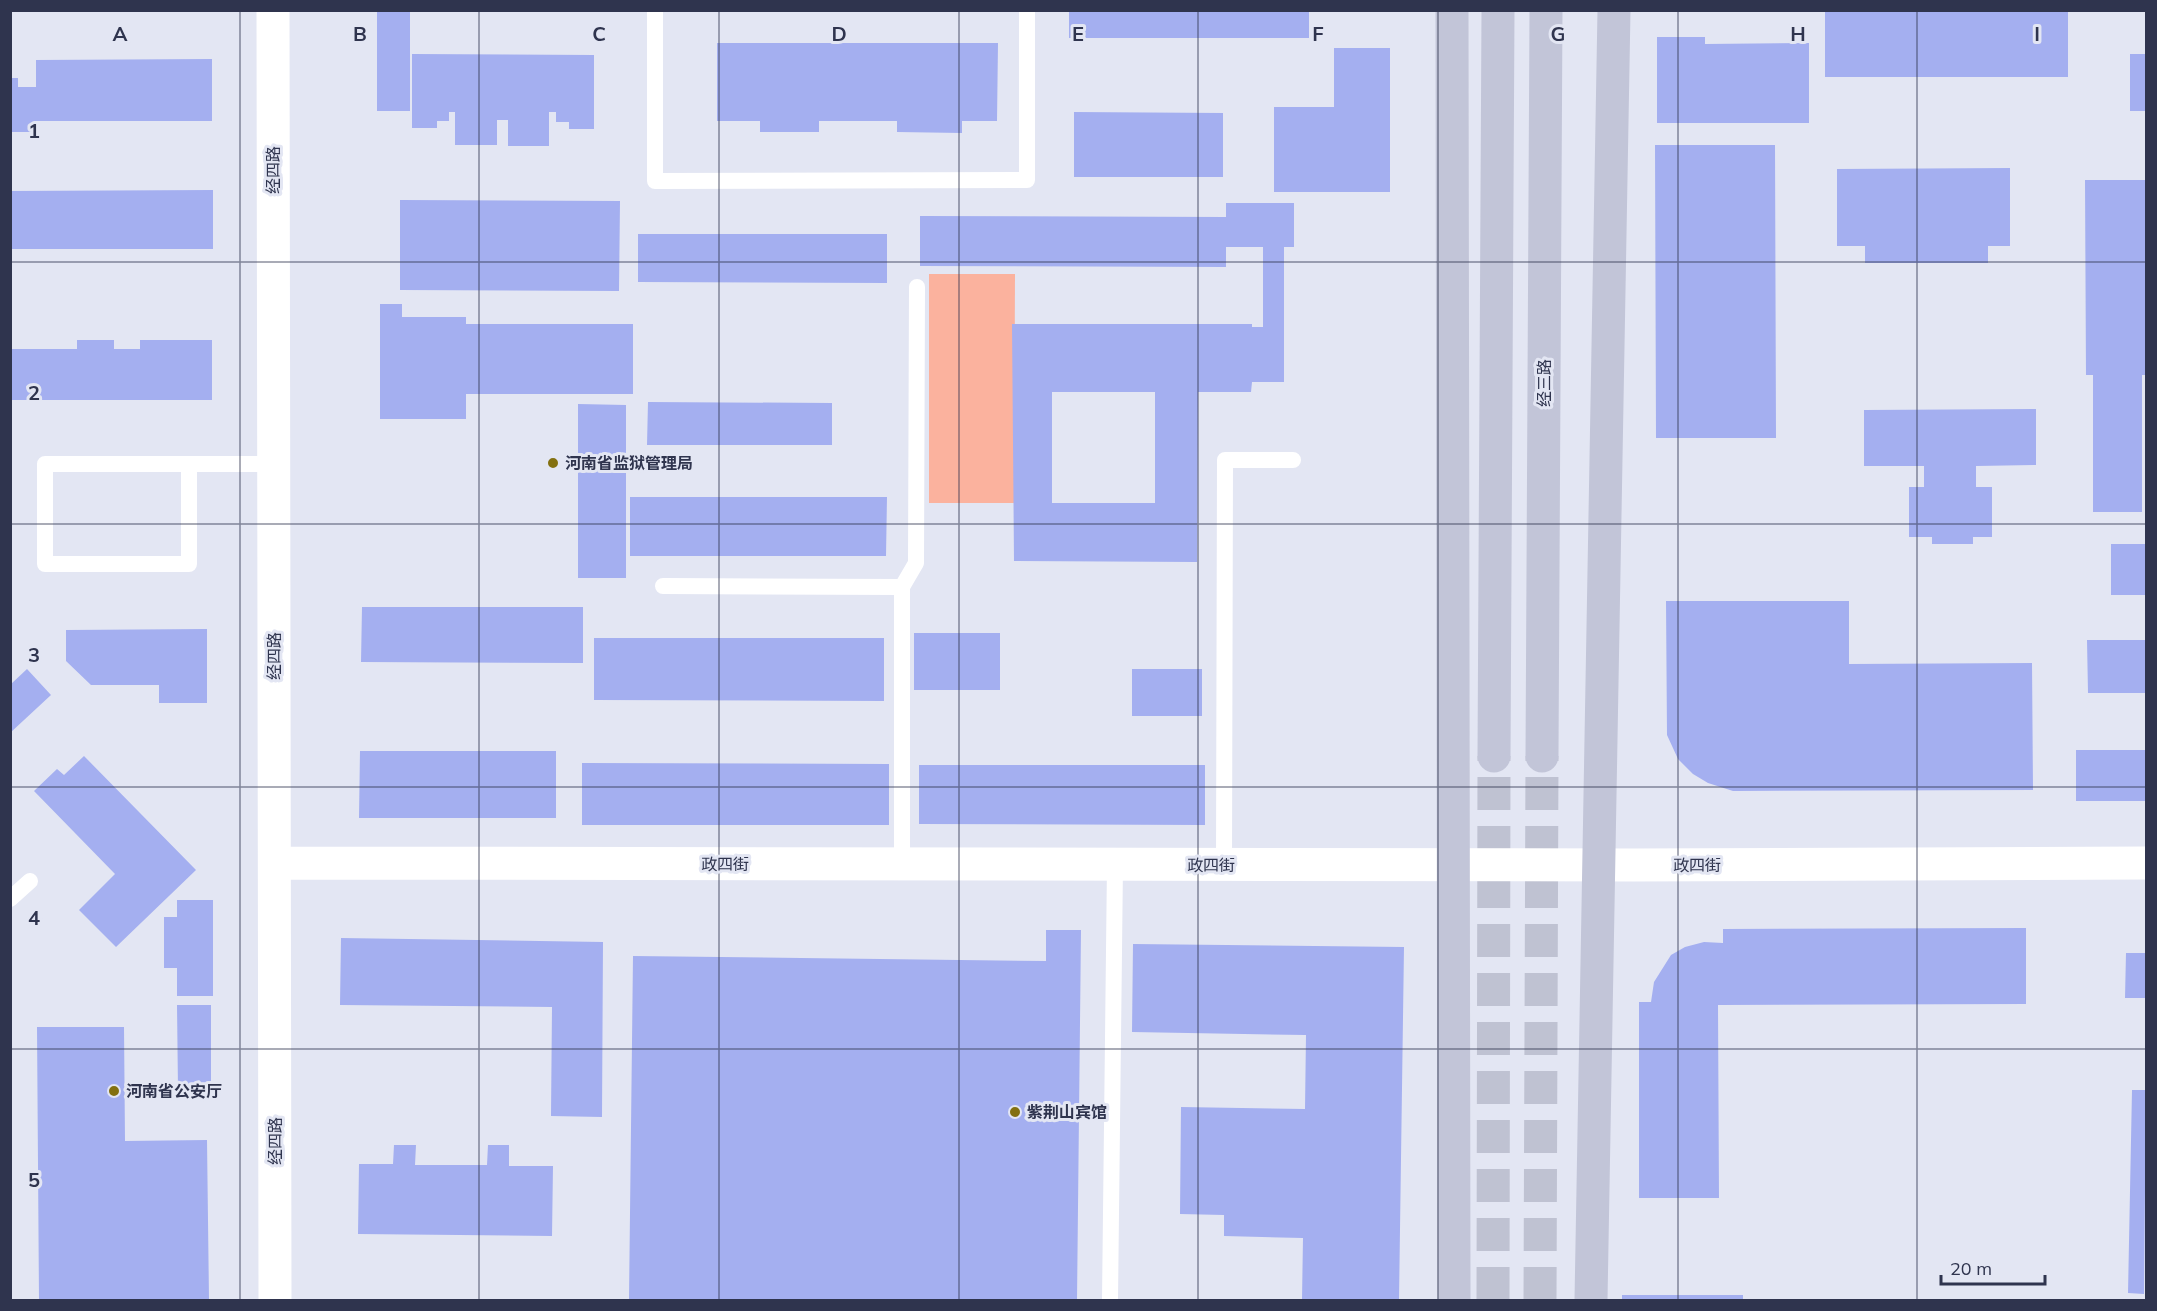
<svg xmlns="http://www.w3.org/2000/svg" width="2157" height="1311" font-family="Mulish,'Noto Sans SC',sans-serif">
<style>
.grass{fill:#fbb29e}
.building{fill:#a4aff0;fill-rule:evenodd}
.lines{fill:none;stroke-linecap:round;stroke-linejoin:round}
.secondary-tunnel{stroke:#bfc2d2;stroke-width:33;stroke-dasharray:33 16;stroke-linecap:butt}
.lane{stroke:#fff;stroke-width:16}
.street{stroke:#fff;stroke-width:33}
.secondary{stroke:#c2c5d8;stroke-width:33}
.grid{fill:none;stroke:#2f344e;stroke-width:1.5;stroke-opacity:0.55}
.poi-dot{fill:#837010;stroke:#e3e6f3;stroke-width:2}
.labels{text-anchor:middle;stroke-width:6;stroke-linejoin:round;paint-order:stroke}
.street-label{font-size:16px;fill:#2f344e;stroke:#e3e6f3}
.poi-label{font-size:16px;font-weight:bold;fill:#2f344e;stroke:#e3e6f3;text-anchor:start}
.grid-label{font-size:20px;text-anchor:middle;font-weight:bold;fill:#2f344e;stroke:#e3e6f3;stroke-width:6;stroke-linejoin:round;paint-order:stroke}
</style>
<rect width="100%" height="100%" fill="#e3e6f3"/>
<!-- grass -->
<path class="grass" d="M929 274H1015L1014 503H929Z"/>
<!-- building -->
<path class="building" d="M377 10H410V111H377Z
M1069 10H1309V38H1069Z
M1825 11H2068V77H1825Z
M1657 37H1705V44L1809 43V123H1657Z
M717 43H998L997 121H962V133L897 132V121H819V132H760V121H717Z
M1334 48H1390V192H1274V107H1334Z
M412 54 594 55V129H569V122H556V112H549V146H508V120H497V145H455V112H449V121H437V128H412Z
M2130 54H2146V111H2130Z
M212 59V121H36V132H10V78H18V87H36V60Z
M1074 112 1223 113V177H1074Z
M1655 145H1775L1776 438H1656Z
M2010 168V246H1988V263H1865V246H1837V169Z
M2085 180H2146V375H2142V512H2093V375H2086Z
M213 190V249H10V191Z
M400 200 620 201 619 291 400 290Z
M1226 203H1294V247H1284V382H1252L1251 392H1198L1197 562 1014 561 1012 324H1252V327H1263V247H1226V267L920 266V216L1226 217ZM1052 392H1155V503H1052Z
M638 234H887V283L638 282Z
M380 304H402V317H466V324H633V394H466V419H380Z
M77 340H114V349H140V340H212V400H10V349H77Z
M648 402 832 403V445H647Z
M578 404 626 405V578H578Z
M2036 409V465L1976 466V487H1992V537H1973V544H1932V537H1909V487H1924V466H1864V410Z
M630 497H887L886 556H630Z
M2111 544H2146V595H2111Z
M1666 601H1849V664L2032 663 2033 790 1733 791 1708 783 1693 774 1678 759 1667 735Z
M362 607H583V663L361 662Z
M207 629V703H159V685H91L66 661V630Z
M914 633H1000V690H914Z
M594 638H884V701L594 700Z
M2087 640H2146V693H2088Z
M27 669 51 695 10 733V685Z
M1132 669H1202V716H1132Z
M2076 750H2146V801H2076Z
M360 751H556V818H359Z
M84 756 196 870 116 947 79 910 115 874 34 791 57 769 64 775Z
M582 763 889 764V825H582Z
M919 765H1205V825L919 824Z
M177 900H213V996H177V968H164V917H177Z
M2026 928V1004L1718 1005 1719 1198H1639V1002H1651L1654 982 1671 955 1685 947 1704 942 1723 943V929Z
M1046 930H1081L1077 1300H629L633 956 1046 961Z
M341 938 603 942 602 1117 551 1116 552 1007 340 1005Z
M1133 944 1404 947 1399 1300H1302L1303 1238 1224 1236V1215L1180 1214 1181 1107 1305 1109 1306 1035 1132 1032Z
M2126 953H2146V998H2125Z
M177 1005H211V1089H178Z
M37 1027H124L125 1141 207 1140 209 1300H39Z
M2132 1090H2146L2144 1294 2128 1293Z
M394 1145H416L415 1165H487L488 1145H509V1166H553L552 1236 358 1234 359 1164H393Z
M1622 1295H1743V1300H1622Z"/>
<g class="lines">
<!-- secondary-tunnel -->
<path class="secondary-tunnel" d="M1493 1300 1494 756
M1540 1300 1542 756"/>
<!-- lane -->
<path class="lane" d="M655 10V181L1027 180V10
M189 464V564H45V464H274
M663 586 902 587
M902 864V587L916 563 917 287
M1224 865 1225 460H1293
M10 899 30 881
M1110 1300 1115 864"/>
<!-- street -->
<path class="street" d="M273 10 275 1300
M275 863 1634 865 2146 863"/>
<!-- secondary -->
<path class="secondary" d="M1452 10 1454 1300
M1494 756 1498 10
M1542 756 1546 10
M1591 1300 1614 10"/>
</g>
<!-- grid -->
<path class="grid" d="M240 10V1300M479 10V1300M719 10V1300M959 10V1300M1198 10V1300M1438 10V1300M1678 10V1300M1917 10V1300M10 262H2146M10 524H2146M10 787H2146M10 1049H2146"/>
<!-- markers -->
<g class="poi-dot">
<circle cx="553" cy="463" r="6"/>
<circle cx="114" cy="1091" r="6"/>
<circle cx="1015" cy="1112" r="6"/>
</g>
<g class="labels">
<!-- street labels -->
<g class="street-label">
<text transform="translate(273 170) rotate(-90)" y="6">经四路</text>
<text transform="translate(1544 383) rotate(-90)" y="6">经三路</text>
<text transform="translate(274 656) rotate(-90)" y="6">经四路</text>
<text x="725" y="870">政四街</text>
<text x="1211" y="871">政四街</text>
<text x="1697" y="871">政四街</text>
<text transform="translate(275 1141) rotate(-90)" y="6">经四路</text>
</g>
<!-- poi labels -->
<g class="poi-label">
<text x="565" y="469">河南省监狱管理局</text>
<text x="126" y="1097">河南省公安厅</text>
<text x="1027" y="1118">紫荆山宾馆</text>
</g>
</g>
<g class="grid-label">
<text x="120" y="41">A</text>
<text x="360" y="41">B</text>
<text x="599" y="41">C</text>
<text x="839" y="41">D</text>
<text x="1078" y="41">E</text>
<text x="1318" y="41">F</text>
<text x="1558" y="41">G</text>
<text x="1798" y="41">H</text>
<text x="2037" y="41">I</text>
<text x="34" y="138">1</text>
<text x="34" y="400">2</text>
<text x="34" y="662">3</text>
<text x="34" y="925">4</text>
<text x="34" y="1187">5</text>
</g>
<!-- border -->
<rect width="2157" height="1311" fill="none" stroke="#2f344e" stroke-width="24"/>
<!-- scale -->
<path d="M1941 1275v9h104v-9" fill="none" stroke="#2f344e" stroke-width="3"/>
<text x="1950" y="1275" font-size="18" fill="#2f344e" stroke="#e3e6f3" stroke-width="4.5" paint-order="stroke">20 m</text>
</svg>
